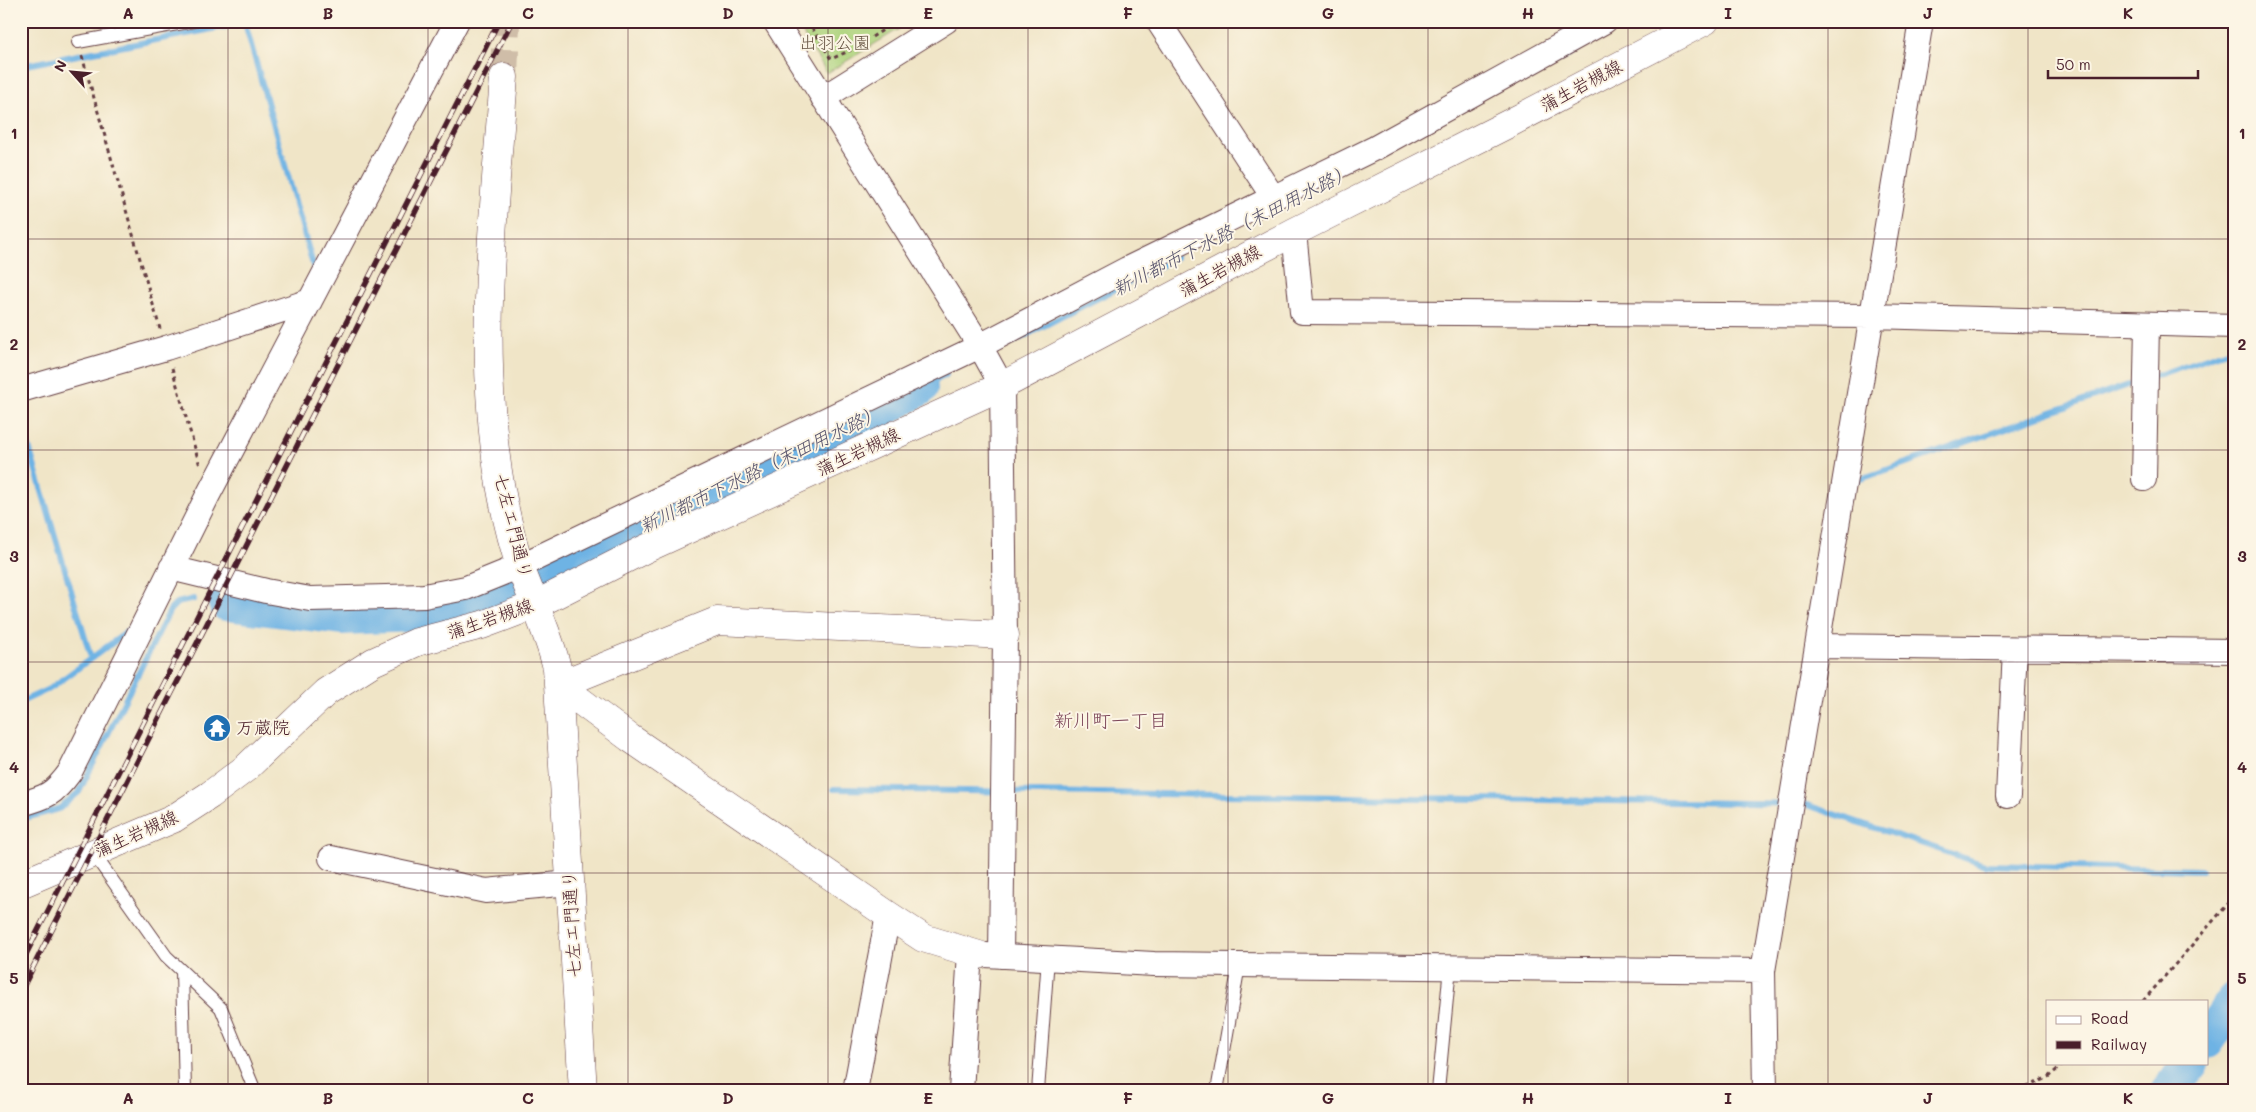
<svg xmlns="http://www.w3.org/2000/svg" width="2256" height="1112" font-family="Mali,'Klee One',sans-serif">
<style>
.green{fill:#add37d;stroke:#7c7954}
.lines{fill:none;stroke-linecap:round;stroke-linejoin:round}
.stream{stroke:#6eb3e4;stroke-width:6}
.river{stroke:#6eb3e4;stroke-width:36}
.secondary-tunnel{stroke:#cfbda8;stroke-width:28;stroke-dasharray:28 14;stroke-linecap:butt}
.lane-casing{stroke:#633d42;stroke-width:14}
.street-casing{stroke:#633d42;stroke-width:26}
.secondary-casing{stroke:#633d42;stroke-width:29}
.path{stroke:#633d42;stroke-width:3;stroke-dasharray:4 4;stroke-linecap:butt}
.lane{stroke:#fff;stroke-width:12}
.street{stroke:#fff;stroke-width:24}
.secondary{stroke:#fff;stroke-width:28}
.rail-casing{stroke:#4a1f2b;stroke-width:5.5}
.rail{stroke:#fcf5e5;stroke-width:4;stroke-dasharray:11;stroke-linecap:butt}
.grid{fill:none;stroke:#4a1f2b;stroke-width:1;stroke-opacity:0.55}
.labels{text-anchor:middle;stroke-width:4;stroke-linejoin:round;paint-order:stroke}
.park-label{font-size:18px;fill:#685544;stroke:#fcf5e5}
.street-label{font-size:18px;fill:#4a1f2b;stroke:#fcf5e5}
.poi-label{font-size:18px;fill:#4a1f2b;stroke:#fcf5e5;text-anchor:start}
.water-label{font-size:19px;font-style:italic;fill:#57536c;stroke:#fcf5e5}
.neighbourhood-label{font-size:19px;fill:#7d475a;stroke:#fcf5e5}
.neatline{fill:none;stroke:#4a1f2b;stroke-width:2}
.grid-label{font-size:16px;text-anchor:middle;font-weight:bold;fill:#4a1f2b}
</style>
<rect width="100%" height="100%" fill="#fcf5e5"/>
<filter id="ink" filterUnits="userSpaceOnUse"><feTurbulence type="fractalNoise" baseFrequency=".02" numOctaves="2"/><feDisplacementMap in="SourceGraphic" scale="10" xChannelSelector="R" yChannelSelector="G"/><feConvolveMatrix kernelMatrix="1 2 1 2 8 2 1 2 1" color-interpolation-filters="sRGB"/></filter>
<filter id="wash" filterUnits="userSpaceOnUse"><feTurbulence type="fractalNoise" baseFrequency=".0096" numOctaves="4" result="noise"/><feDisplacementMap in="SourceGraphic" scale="20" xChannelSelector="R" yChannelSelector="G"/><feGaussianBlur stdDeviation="1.12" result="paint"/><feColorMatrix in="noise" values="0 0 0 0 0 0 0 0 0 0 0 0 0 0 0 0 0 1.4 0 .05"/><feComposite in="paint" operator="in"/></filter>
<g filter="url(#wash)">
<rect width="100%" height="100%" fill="#f0e5c7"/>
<!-- green -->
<path class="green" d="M795 21H912L827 73Z"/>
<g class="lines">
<!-- stream -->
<path class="stream" d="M245 23 315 272
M1605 34 1629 21
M21 66 254 21
M1527 78 1577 50
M995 351 1176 258
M2152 377 2235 348
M920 388 946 375
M21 420 91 658
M1858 480 2140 381
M21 702 51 688 131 629
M834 789 1804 804 1985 865 2203 870
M21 819 59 809 79 792 170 610 177 603 194 599"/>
<!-- river -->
<path class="river" d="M540 577 645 523 857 424 920 388
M226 603 342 617 413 614 459 607 512 590
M2207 1041 2235 999
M2168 1091 2192 1063"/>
</g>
</g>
<g filter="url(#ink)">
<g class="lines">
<!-- secondary-tunnel -->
<path class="secondary-tunnel" d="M504 77 506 21"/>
<defs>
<path id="lane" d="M78 42 194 21
M93 853 166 956 221 1008 255 1091
M182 971 185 1091
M1038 1091 1048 958
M1217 1091 1239 965
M1438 1091 1450 967"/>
<path id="street" d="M775 21 980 346 1002 386 1005 635 1001 956
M1158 21 1273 197
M823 98 946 21
M1294 232 1302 312 1872 316 2235 326
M21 390 166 348 310 301
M2144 479 2147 324
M171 568 266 591 310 599 424 596 466 588 520 566 980 346 1127 269 1375 148 1605 21
M1817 646 2235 651
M2008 796 2015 649
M21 804C47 797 54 794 70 772L208 495 457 21
M331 858 486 891 570 883
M985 955 1154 964 1763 971
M855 1091 888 915
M961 1091 970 953
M1765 1091 1763 971 1921 21"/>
<path id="secondary" d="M504 77C494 211 477 350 500 484 505 512 512 542 521 569 533 602 549 634 557 668L583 1091
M21 884 173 819 210 795 246 768 326 692 373 662 417 642 482 625 535 605 645 549 1002 386 1294 232 1510 123 1705 21
M979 955 923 938 888 915 630 738 559 685 717 621 1005 635"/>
</defs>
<!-- lane casing -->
<use href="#lane" class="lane-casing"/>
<!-- street casing -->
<use href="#street" class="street-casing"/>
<!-- secondary casing -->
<use href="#secondary" class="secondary-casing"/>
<!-- path -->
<path class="path" d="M72 21 74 28
M808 21 831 59 851 50
M872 37 897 21
M82 56 160 329
M172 368 200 466
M2143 1001 2235 896
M2019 1091 2048 1077 2065 1063"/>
<!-- lane -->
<use href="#lane" class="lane"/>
<!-- street -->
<use href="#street" class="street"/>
<!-- secondary -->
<use href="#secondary" class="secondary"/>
<defs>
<path id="rail" d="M21 964 499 21
M21 991 512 21"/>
</defs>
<!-- rail casing -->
<use href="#rail" class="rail-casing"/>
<!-- rail -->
<use href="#rail" class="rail"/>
</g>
</g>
<!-- grid -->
<path class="grid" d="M228 21V1091M428 21V1091M628 21V1091M828 21V1091M1028 21V1091M1228 21V1091M1428 21V1091M1628 21V1091M1828 21V1091M2028 21V1091M21 239H2235M21 450H2235M21 662H2235M21 873H2235"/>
<!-- icons -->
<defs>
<symbol id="temple-disc" viewBox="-11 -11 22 22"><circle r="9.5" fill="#1f6fb2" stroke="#fcf5e5"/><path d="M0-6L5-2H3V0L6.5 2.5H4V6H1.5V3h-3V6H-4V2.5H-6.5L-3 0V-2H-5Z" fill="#fff"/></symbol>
</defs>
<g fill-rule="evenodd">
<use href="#temple-disc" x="201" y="712" width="32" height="32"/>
</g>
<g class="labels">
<!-- park labels -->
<g class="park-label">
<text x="835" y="49">出羽公園</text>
</g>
<!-- street labels -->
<g class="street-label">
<text transform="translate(1581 86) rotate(-28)" y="6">蒲生岩槻線</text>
<text transform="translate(1220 271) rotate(-28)" y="6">蒲生岩槻線</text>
<text transform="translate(858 452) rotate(-25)" y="6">蒲生岩槻線</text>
<text transform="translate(513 526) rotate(76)" y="6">七左エ門通り</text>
<text transform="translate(490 619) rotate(-19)" y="6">蒲生岩槻線</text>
<text transform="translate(136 834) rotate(-24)" y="6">蒲生岩槻線</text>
<text transform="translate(572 924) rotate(-93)" y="6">七左エ門通り</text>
</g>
<!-- poi labels -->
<g class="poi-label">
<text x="236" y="734">万蔵院</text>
</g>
<!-- water labels -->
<g class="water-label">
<text transform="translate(1232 230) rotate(-27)" y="7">新川都市下水路（末田用水路）</text>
<text transform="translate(760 469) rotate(-26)" y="7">新川都市下水路（末田用水路）</text>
</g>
<!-- neighbourhood labels -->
<g class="neighbourhood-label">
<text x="1111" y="727">新川町一丁目</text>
</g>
</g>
<!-- margin -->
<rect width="2256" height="1112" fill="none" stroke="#fcf5e5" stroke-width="55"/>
<!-- legend -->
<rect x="2046" y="1000" width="162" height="65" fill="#fcf5e5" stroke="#b59f9b"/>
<rect x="2056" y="1016" width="25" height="8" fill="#ffffff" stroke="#b59f9b"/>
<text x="2091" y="1024" font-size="15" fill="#4a1f2b">Road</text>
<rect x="2056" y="1041" width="25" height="8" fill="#4a1f2b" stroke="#b59f9b"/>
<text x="2091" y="1050" font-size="15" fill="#4a1f2b">Railway</text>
<!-- north arrow -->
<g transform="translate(72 72) rotate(297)" stroke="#fcf5e5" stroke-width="4" paint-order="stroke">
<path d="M0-4L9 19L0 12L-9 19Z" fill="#4a1f2b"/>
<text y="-8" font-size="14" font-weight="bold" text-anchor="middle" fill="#4a1f2b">N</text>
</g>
<!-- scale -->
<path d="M2048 70v8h150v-8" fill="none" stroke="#4a1f2b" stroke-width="2.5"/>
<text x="2056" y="70" font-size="15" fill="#4a1f2b" stroke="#fcf5e5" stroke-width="4" paint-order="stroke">50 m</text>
<rect x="28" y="28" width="2200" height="1056" class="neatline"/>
<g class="grid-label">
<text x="128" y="19">A</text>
<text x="328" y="19">B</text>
<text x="528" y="19">C</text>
<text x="728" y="19">D</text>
<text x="928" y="19">E</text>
<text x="1128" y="19">F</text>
<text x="1328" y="19">G</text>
<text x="1528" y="19">H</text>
<text x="1728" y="19">I</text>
<text x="1928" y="19">J</text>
<text x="2128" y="19">K</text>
<text x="14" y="139">1</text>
<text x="2242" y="139">1</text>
<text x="14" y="350">2</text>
<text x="2242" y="350">2</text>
<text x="14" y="562">3</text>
<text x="2242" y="562">3</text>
<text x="14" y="773">4</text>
<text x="2242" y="773">4</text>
<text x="14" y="984">5</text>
<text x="2242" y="984">5</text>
<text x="128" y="1104">A</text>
<text x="328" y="1104">B</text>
<text x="528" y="1104">C</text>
<text x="728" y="1104">D</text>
<text x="928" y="1104">E</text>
<text x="1128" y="1104">F</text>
<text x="1328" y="1104">G</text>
<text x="1528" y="1104">H</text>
<text x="1728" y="1104">I</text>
<text x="1928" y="1104">J</text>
<text x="2128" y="1104">K</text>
</g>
</svg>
